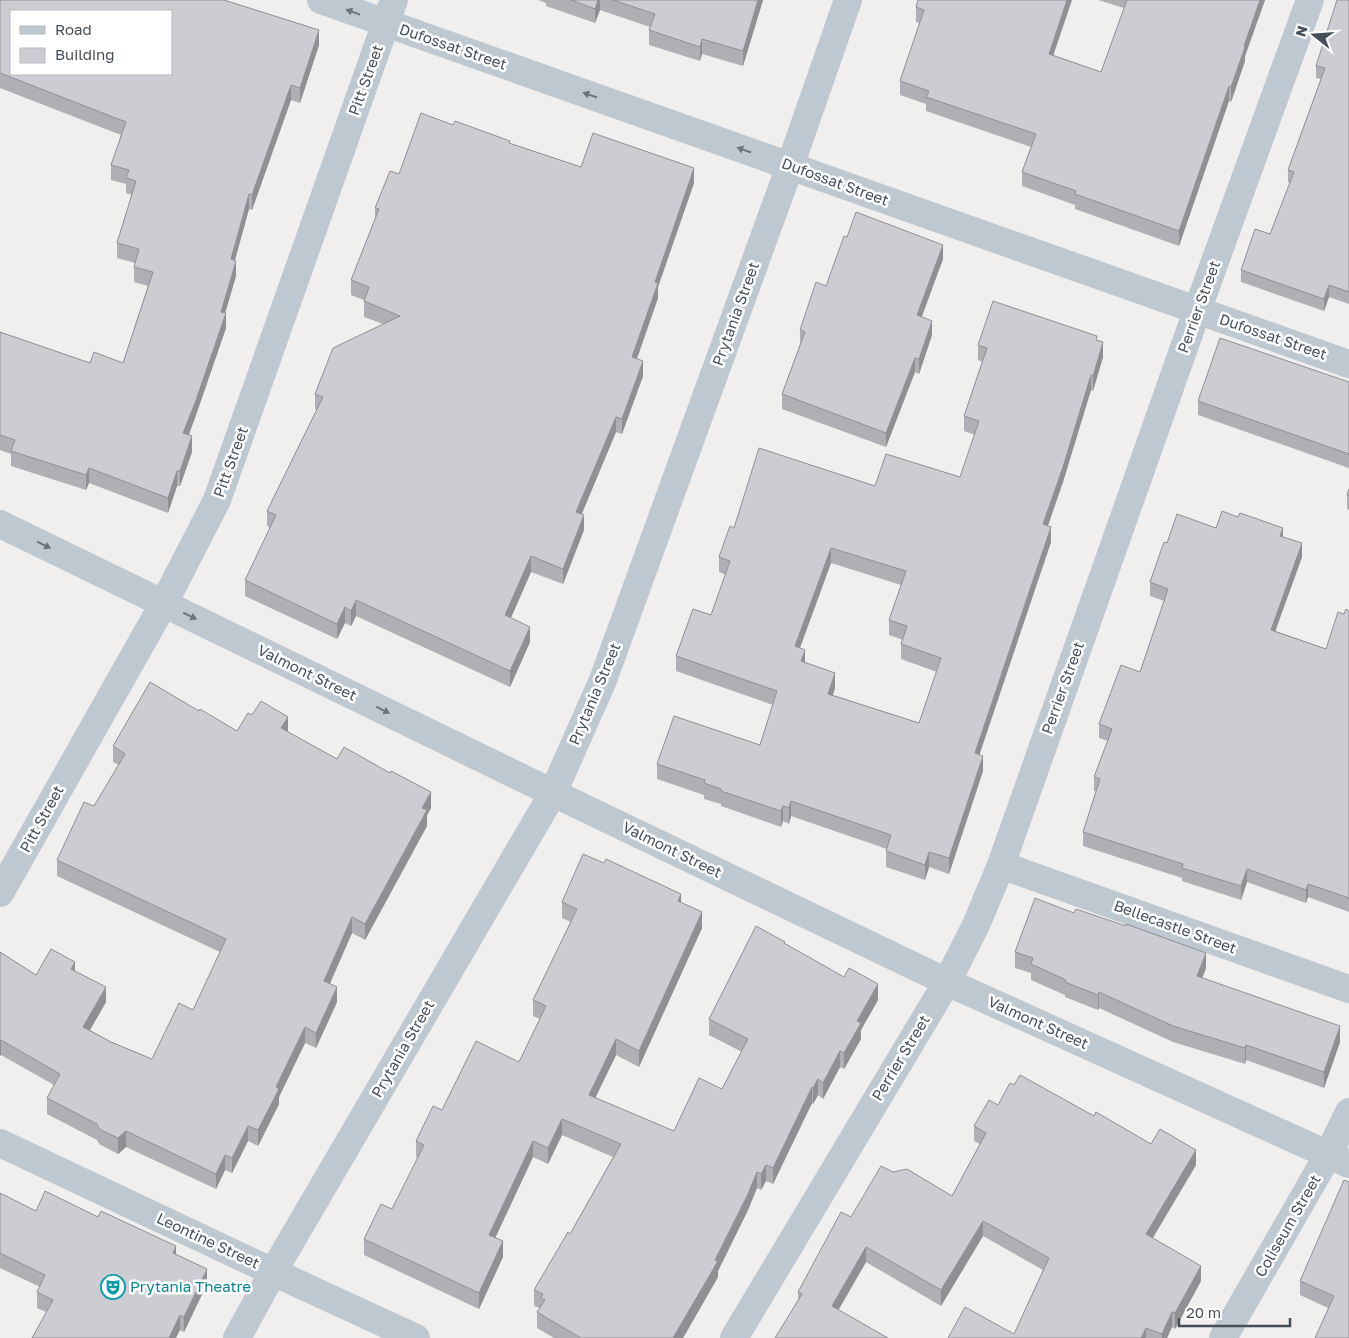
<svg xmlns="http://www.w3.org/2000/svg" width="1349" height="1338" font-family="'Golos Text',sans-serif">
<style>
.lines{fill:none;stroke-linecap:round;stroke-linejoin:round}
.minor{stroke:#bec8d0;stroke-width:28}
.wall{fill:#afb0b5;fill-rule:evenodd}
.shaded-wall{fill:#8e9094}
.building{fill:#cbcdd3;stroke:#8e9094;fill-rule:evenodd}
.oneway{fill:#6a747f}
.labels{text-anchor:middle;stroke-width:5;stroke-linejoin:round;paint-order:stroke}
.street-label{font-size:15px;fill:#46505c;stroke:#fff}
.culture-label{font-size:15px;fill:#0d838f;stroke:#fff;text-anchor:start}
</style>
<rect width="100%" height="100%" fill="#f1eeee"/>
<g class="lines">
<!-- minor -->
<path class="minor" d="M321 0 1349 364
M0 524 553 793 947 982 1349 1164
M1001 865 1349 989
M0 893 164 603 217 500 394 0
M0 1143 273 1272 416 1338
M237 1338 273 1272 553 793 603 680 790 166 848 0
M734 1338 947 982 976 925 1001 865 1197 311 1310 0
M1223 1338 1328 1155 1349 1112"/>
</g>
<!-- wall -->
<path class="wall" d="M0 0 319 45 300 103 291 100 252 210 249 209 235 260 236 276 225 313 226 328 189 435 192 452 180 486H177L168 513 89 483 86 490 11 466V454L0 450V332L90 363H123L148 286 134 282V267L135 263 117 258V243L132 195 126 193V184L111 180V165L121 135 0 88Z
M538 0H763L743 66 702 54 700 61 649 45V30L650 27 600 10 595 23 546 6V3Z
M1098 0H1265L1245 56V61L1231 102 1229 101 1179 246 1075 209V205L1022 186V172L1031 147 926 111V104L900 95V81L920 23 916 22V7L1101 72 1124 8Z
M1349 0V304L1329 297 1324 311 1241 282V270L1270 234 1290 183 1288 182V170L1321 79 1316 78V66Z
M453 125 581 167 694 183 658 287V298L637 359 643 376 622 434 616 432 582 514 584 530 563 584 531 572 511 618 530 642 510 687 356 616 351 626 345 623 337 639 245 596V580L270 528 267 526V511L317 410 315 409V394L383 324 364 317V300L351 295V280L375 219V208L399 174Z
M943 259 921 317 932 335 919 374 915 372 886 447 782 409V394L800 345V330L826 286Z
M1097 340 1103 357 1093 391 1091 390 1063 482 1048 526 1051 542 979 754 983 771 949 874 929 867 925 880 886 867V851L887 849 791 816 789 824 783 821 781 827 721 806V804L704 799V795L657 779V764L760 745 773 705 676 671V656L711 615 726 575 719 572V557L734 528 875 486 960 477 975 435 964 431V416L982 362 978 360V345ZM831 563 901 585 889 620V635L903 640 901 644V659L937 672 919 723 833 695 835 688 805 662 800 648Z
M1349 382V468L1198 415V401Z
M1349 489V510L1347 509V495Z
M1216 528 1283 537 1302 557 1275 631 1326 649 1344 614 1349 611V912L1308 897 1306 903 1247 882 1241 900 1182 881V878L1083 846V832L1096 791H1094V777L1108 741 1099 738V724L1140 672 1164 601 1150 596V582L1167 543Z
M199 711 237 731 288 732 337 759 431 808 427 815V826L365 940 352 933 330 984 337 1002 316 1048 305 1043 279 1097V1104L258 1146 248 1141 232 1173 225 1170 216 1189 126 1147 118 1154 99 1144 97 1140 47 1114V1098L54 1085 1 1055 0 952 36 975 75 971 106 1002 90 1030 111 1042 152 1059 193 1010 220 952 57 876V860L94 806 119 765 113 762V746Z
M562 902 681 903 702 928 639 1067 616 1055 595 1098 674 1131 722 1089 742 1052 709 1035V1019L785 944 878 1000 861 1030V1039L844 1069 840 1067 823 1099 818 1095 813 1104 812 1103 773 1184 766 1181 761 1190 757 1188 748 1210 718 1271V1277L683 1338H554L537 1328V1312L540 1308 534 1306V1290L570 1234 613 1157 562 1135 548 1164 533 1157 495 1238 503 1257 479 1309 364 1255V1239L392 1209 418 1158 416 1157V1141L442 1110 519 1062 540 1019 533 1016V1000L571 922 562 918Z
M1015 952 1206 968 1202 978 1340 1042 1324 1088 1246 1060 1245 1064 1173 1042 1099 1008 1098 1010 1065 997V995L1031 980V973L1015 968Z
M1014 1085 1094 1116 1196 1165 1153 1238 1201 1281 1175 1329 1172 1327 1167 1338H948L1014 1334 1043 1270 983 1236 941 1306 866 1262 839 1309 798 1301V1292L851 1217 893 1172 952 1196 980 1144 974 1141V1126L998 1105Z
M1349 1182V1338L1328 1308 1300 1295V1281Z
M0 1193 36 1211 176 1254 207 1284 184 1332 180 1330 46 1312 37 1308V1292L40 1287 0 1268Z"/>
<!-- shaded-wall -->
<path class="shaded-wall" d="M598 0H600V10L595 23V9Z
M758 0H763L743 66V51Z
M1067 0H1072L1049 68V54Z
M1260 0H1265L1245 56V61L1231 102V87L1244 46Z
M319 30V45L300 103V88Z
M702 39V54L700 61V47Z
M291 85V100L252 210V195Z
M1229 86V101L1179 246V231Z
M694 168V183L658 287V298L632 372V357L655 282Z
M249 194V209L231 274V259Z
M943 245V259L917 330V315Z
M236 261V276L221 327V312Z
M1329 285V297L1324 311V299Z
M226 313V328L195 418 183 448V433Z
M932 321V335L919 374V359Z
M1103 342V357L1093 391V376Z
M915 358V372L886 447V433Z
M643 361V376L622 434V419Z
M1091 375V390L1063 482 1043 539V524Z
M616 417V432L576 527V512Z
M192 436V452L180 486V471Z
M89 468V483L86 490V475Z
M177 471V486L168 513V498Z
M584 515V530L563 584V569Z
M1051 527V542L975 768V753Z
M1283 528V542L1280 536Z
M1302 543V557L1271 643V630Z
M831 548V563L795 661V646Z
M531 556V572L505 631V615Z
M356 600V616L351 626V611Z
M345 607V623L337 639V624Z
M530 627V642L510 687V671Z
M805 650V665L801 661Z
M835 673V688L828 709V694Z
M288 717V732L281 728Z
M983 756V771L949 874V858Z
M431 792V808L427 815V826L365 940V924L422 808Z
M791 801V816L789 824V808Z
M783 806V821L781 827V811Z
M929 852V867L925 880V865Z
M1247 869V882L1241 900V886Z
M1308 884V897L1306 903V890Z
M681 894V910L678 901Z
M702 912V928L639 1067V1051Z
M352 917V933L324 996V981Z
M1206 953V968L1197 992V976Z
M75 962V977L71 969Z
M878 984V1000L861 1030V1039L844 1069V1053L857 1021Z
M106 987V1002L83 1042V1027Z
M337 987V1002L316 1048V1033Z
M1099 992V1008L1098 1010V995Z
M1340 1026V1042L1324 1088V1072Z
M305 1027V1043L279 1097V1104L258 1146V1130L276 1087Z
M616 1039V1055L589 1111V1095Z
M1 1040V1055L0 1056V1041Z
M1246 1045V1060L1245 1064V1048Z
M840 1051V1067L823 1099V1083Z
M818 1079V1095L813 1104V1088Z
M812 1087V1103L773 1184V1168Z
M562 1119V1135L548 1164V1148Z
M248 1126V1141L232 1173V1158Z
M126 1131V1147L118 1154V1138Z
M533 1141V1157L489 1251V1235Z
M1196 1150V1165L1146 1249V1234Z
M225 1155V1170L216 1189V1174Z
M766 1165V1181L761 1190V1174Z
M757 1172V1188L748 1210 718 1271V1277L683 1338H673L715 1260Z
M983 1221V1236L941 1306V1290Z
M503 1241V1257L479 1309V1293Z
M176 1246V1262L173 1253Z
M866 1247V1262L832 1321V1306Z
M1201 1266V1281L1175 1329V1313Z
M207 1269V1284L184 1332V1317Z
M1172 1312V1327L1167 1338H1162V1334Z
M180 1315V1330L176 1338H169Z
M1146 1328V1338H1141Z"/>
<!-- building -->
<path class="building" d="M0 0H224L319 30 300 88 291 85 252 195 249 194 231 259 236 261 221 312 226 313 195 403 183 433 192 436 180 471H177L168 498 89 468 86 475 11 451 15 440 0 435V332L90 363 94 352 123 363 153 272 134 267 139 249 117 243 136 181 126 178 129 170 111 165 126 122 0 73ZM11 11H171V74H11Z
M571 0H598L595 9Z
M613 0H758L743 51 702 39 700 47 649 30 655 14Z
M918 0H1067L1049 54 1101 72 1127 0H1260L1244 46 1245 47 1231 87 1229 86 1179 231 1075 194 1076 191 1022 172 1036 134 926 97 929 91 900 81 924 10 916 7Z
M1337 0H1349V292L1329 285 1324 299 1241 270 1255 229 1270 234 1294 172 1288 170 1325 68 1316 66Z
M421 113 453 125 455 121 510 141 509 143 581 167 593 133 694 168 655 282 658 283 632 357 643 361 622 419 616 417 576 512 584 515 563 569 531 556 505 615 530 627 510 671 356 600 351 611 345 607 337 624 245 580 276 515 267 511 323 397 315 394 333 348 400 316 364 301 369 287 351 280 379 209 375 208 390 171 399 174Z
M856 212 943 245 917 315 932 321 919 359 915 358 886 433 782 394 805 332 800 330 816 282 826 286 844 236 847 237Z
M993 301 1097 336 1096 340 1103 342 1093 376 1091 375 1063 467 1043 524 1051 527 975 753 983 756 949 858 929 852 925 865 886 851 891 835 791 801 789 808 783 806 781 811 721 791V789L704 783 705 780 657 764 674 716 760 745 777 691 676 656 693 609 711 615 730 561 719 557 730 526 734 528 759 448 875 486 886 454 960 477 979 421 964 416 987 348 978 345ZM831 548 906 571 889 620 907 626 901 644 941 658 919 723 828 694 835 673 801 661 805 650 795 646Z
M1220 338 1349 382V454L1198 401Z
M1349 489V496L1347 495Z
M1222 511 1238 517 1240 513 1283 528 1280 536 1302 543 1271 630 1326 649 1338 612 1344 614 1346 609 1349 611V898L1308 884 1306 890 1247 869 1241 886 1182 868 1183 864 1083 832 1100 779 1094 777 1112 729 1099 724 1121 665 1140 672 1168 589 1150 582 1164 542 1167 543 1177 514 1216 528Z
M150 682 199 711 200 709 237 731 248 713 252 715 261 701 288 717 281 728 337 759 344 747 390 773 391 771 431 792 422 808 427 810 365 924 352 917 324 981 337 987 316 1033 305 1027 276 1087 279 1089 258 1130 248 1126 232 1158 225 1155 216 1174 126 1131 118 1138 99 1129 97 1124 47 1098 60 1074 1 1040 0 1041V952L36 975 51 949 75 962 71 969 106 987 83 1027 111 1042 152 1059 179 1003 193 1010 226 939 57 860 84 802 94 806 125 754 113 746Z
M583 854 604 863 606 859 681 894 678 901 702 912 639 1051 616 1039 589 1095 674 1131 699 1078 722 1089 748 1039 709 1019 756 926 785 942 784 943 844 977 849 968 878 984 857 1021 861 1023 844 1053 840 1051 823 1083 818 1079 813 1088 812 1087 773 1168 766 1165 761 1174 757 1172 748 1194 715 1260 718 1261 673 1338H581L537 1312 545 1300 541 1298 543 1294 534 1290 568 1232 570 1234 621 1144 562 1119 548 1148 533 1141 489 1235 503 1241 479 1293 364 1239 381 1204 392 1209 424 1145 416 1141 433 1106 442 1110 476 1041 519 1062 546 1006 533 1000 577 909 562 902Z
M1035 898 1074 913 1076 909 1126 926V924L1206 953 1197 976 1340 1026 1324 1072 1246 1045 1245 1048 1173 1026 1099 992 1098 995 1065 982 1066 980 1031 964 1033 958 1015 952Z
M1020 1075 1094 1116 1096 1112 1151 1144 1160 1129 1196 1150 1146 1234 1201 1266 1175 1313 1172 1312 1162 1334 1146 1328 1141 1338H948L965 1307 1014 1334 1049 1258 983 1221 941 1290 866 1247 832 1306 888 1338H775L802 1294 798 1292 841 1212 851 1217 881 1166 893 1172 907 1169 952 1196 986 1133 974 1126 989 1100 998 1105 1010 1083 1014 1085Z
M1344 1180 1349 1182V1338H1315L1334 1296 1300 1281Z
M45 1191 98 1217 101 1211 176 1246 173 1253 207 1269 184 1317 180 1315 169 1338H32L53 1300 37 1292 45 1275 0 1253V1193L36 1211Z"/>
<!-- one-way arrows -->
<defs><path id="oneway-solid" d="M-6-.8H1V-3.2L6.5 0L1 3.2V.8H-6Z" transform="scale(1.25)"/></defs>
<g class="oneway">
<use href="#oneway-solid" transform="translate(353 12) rotate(-160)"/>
<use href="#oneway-solid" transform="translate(590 95) rotate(-161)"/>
<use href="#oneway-solid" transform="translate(744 150) rotate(-161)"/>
<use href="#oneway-solid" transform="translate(44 545) rotate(26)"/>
<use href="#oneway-solid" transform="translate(190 616) rotate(26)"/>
<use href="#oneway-solid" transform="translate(383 710) rotate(26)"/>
</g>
<!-- icons -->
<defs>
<symbol id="theatre-ring" viewBox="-11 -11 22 22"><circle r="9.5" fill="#fff" stroke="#0f9aa8" stroke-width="1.5"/><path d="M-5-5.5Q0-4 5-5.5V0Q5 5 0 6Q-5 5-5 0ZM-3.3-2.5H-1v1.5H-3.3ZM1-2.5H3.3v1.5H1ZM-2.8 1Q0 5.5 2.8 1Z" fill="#0f9aa8"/></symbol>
</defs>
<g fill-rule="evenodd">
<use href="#theatre-ring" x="99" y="1273" width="28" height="28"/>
</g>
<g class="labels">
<!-- street labels -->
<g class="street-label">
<text transform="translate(453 47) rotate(19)" y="5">Dufossat Street</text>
<text transform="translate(366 80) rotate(-70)" y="5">Pitt Street</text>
<text transform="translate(835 182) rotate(20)" y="5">Dufossat Street</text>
<text transform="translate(1199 307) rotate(-70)" y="5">Perrier Street</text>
<text transform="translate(736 314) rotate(-70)" y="5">Prytania Street</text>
<text transform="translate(1273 337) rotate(19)" y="5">Dufossat Street</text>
<text transform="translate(231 462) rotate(-70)" y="5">Pitt Street</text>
<text transform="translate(307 673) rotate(26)" y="5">Valmont Street</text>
<text transform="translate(1063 688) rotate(-70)" y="5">Perrier Street</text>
<text transform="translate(595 694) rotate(-67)" y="5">Prytania Street</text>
<text transform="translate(42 819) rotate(-61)" y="5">Pitt Street</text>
<text transform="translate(672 850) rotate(26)" y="5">Valmont Street</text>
<text transform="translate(1175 927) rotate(20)" y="5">Bellecastle Street</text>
<text transform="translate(1038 1023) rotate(24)" y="5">Valmont Street</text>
<text transform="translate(403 1049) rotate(-60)" y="5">Prytania Street</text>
<text transform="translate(901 1058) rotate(-59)" y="5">Perrier Street</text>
<text transform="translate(1288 1226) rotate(-60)" y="5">Coliseum Street</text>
<text transform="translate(208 1241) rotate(25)" y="5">Leontine Street</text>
</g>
<!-- culture labels -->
<g class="culture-label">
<text x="130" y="1292">Prytania Theatre</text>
</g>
</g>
<!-- legend -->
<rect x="10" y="10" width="162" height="65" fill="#ffffff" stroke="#b5b9be"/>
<rect x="20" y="26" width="25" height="8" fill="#bec8d0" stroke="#b5b9be"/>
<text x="55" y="35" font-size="15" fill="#46505c">Road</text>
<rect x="20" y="48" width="25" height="15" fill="#cbcdd3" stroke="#b5b9be"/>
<text x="55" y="60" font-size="15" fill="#46505c">Building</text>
<!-- north arrow -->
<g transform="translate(1314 35) rotate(287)" stroke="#ffffff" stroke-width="4" paint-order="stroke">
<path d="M0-4L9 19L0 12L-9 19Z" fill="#46505c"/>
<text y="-8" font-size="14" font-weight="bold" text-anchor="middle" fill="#46505c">N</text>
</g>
<!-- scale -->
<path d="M1179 1318v8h111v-8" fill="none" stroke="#46505c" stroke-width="2.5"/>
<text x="1186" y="1318" font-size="15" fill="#46505c" stroke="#ffffff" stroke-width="4" paint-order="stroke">20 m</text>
</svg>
